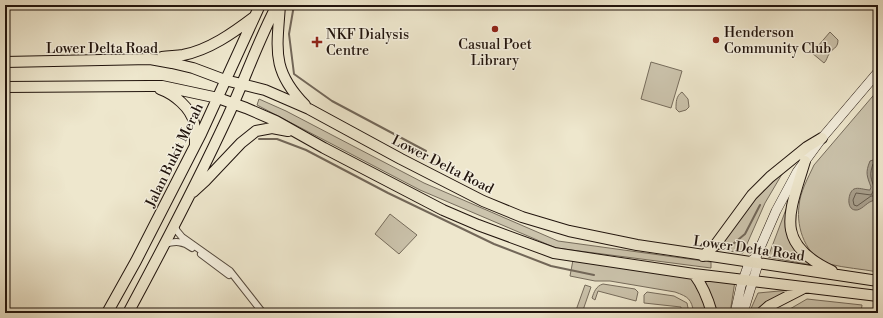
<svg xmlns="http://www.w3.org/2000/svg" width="883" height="318" font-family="'Libre Bodoni',serif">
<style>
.green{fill:#cbc3ac;stroke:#766c5c}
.water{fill:#a89f8c;stroke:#726759}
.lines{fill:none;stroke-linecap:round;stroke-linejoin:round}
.shore{stroke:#645a4c;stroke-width:1}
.stream{stroke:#726759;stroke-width:2}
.street-casing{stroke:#54493d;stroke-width:8}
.secondary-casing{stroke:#21140d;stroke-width:10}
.primary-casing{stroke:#21140d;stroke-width:12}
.street{stroke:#f4efde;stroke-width:6}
.secondary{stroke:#f4efde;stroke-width:9}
.primary{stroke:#eee7cd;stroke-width:10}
.poi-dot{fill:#8f2418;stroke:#f4efde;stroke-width:1.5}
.labels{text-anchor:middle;stroke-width:3;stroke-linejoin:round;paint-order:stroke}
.poi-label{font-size:14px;fill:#21140d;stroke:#f4efde;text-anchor:start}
.street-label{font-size:14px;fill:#21140d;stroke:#f4efde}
</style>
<rect width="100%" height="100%" fill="#eee7cd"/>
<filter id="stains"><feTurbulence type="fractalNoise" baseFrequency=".005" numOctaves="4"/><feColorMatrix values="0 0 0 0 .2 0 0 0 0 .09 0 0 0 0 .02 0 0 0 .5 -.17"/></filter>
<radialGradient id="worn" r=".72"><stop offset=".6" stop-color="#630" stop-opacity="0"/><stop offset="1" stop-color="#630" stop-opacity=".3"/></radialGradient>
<!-- green -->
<path class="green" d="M830 32 838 40C838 49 832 48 829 54 827 57 827 60 824 63L812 53Z
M651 62 682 71 671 108 641 99Z
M878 90V272C862 269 845 268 829 264 806 257 796 228 799 206 800 192 808 178 814 165Z
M682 92 688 99 689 107 686 110 679 112 676 109C676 102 676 96 682 92Z
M259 99 286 111 424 183 558 241 711 262V268L556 248 420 190 257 105Z
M785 169 765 203 743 253 716 249 755 198Z
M796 183 791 234 811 265 768 257Z
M390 214 417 235 399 254 375 234Z
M573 260 735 281 730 313H694C691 299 689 297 675 292L610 281H595L570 276Z
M603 284 635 289 638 292 636 301 598 291 595 300 592 298C594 292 596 286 603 284Z
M585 285 591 287 582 313H575Z
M790 290 770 301 753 313H749L758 293Z
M647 292 674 296 687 303 689 313H681V307L644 303V295Z
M807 299 862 305 861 313H783Z"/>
<!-- water -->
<path class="water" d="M876 159H878V199C876 200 874 200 872 201 866 203 861 211 855 210 846 209 848 192 854 189 858 187 865 190 870 190L871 187C867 176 865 173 870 161Z"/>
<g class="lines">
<!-- shore -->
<path class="shore" d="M878 163 873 164C872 167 870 173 871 177 872 185 877 187 871 195L856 193 853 200 854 205 857 206 871 196H878"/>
<!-- stream -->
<path class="stream" d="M294 5 289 34 294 74 332 101 426 151
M259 139H277L306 150 388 193 494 244 551 266 594 275
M727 249 745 234 760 205"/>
<defs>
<path id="street" d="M174 225 177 231 182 237 230 271 263 313
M165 244C175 241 183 241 192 248
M201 254 229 275"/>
<path id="secondary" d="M735 313 741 286 749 263 756 257 776 211 797 172 822 138 878 72
M743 313 758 264 756 257"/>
<path id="primary" d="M280 5C277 50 271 70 305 105
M162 57C169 56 176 56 183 55 209 50 233 33 254 17
M5 62 150 59 172 63 193 68 225 80 265 90 309 109 401 159 483 201 522 217 569 231 637 245 878 281
M5 87 149 86H162L218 98 246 108 276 121 324 148 443 210 478 225 554 253 694 274 878 296
M160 89C174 94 191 108 194 123 195 130 195 138 195 145
M805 161C790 212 772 243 832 271
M193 192 205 181 241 143 256 131 272 128 288 131
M703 256 716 244 752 195 770 177 807 147 822 138
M694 274C703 286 708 299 712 313
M107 313 136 261 201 134 260 5
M128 313C163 248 197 183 228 116 245 79 258 41 277 5
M761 313 769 306 804 288"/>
</defs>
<!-- street casing -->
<use href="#street" class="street-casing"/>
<!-- secondary casing -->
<use href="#secondary" class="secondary-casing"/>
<!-- primary casing -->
<use href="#primary" class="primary-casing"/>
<!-- street -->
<use href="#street" class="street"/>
<!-- secondary -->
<use href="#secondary" class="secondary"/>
<!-- primary -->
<use href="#primary" class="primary"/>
</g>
<!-- markers -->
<g class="poi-dot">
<circle cx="495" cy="29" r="4"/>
<circle cx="716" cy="40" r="4"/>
<path d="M315 36h4v4h4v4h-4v4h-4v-4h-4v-4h4z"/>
</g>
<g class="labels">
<!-- poi labels -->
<g class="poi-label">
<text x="724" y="37">Henderson<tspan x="724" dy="16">Community Club</tspan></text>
<text x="326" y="39">NKF Dialysis<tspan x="326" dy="16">Centre</tspan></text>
<text x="495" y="49" text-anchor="middle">Casual Poet<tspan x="495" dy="16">Library</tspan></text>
</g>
<!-- street labels -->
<g class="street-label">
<text x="102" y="53">Lower Delta Road</text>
<text transform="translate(174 155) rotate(-64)" y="5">Jalan Bukit Merah</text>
<text transform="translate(443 164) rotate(27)" y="5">Lower Delta Road</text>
<text transform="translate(749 248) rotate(8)" y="5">Lower Delta Road</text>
</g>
</g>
<!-- margin -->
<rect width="883" height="318" fill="none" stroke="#eee7cd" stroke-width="20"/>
<rect x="6" y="6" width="871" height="306" fill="none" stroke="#21140d" stroke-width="2"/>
<rect x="10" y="10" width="863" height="298" fill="none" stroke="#21140d"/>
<rect width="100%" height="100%" filter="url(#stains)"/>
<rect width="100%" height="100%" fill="url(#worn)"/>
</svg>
